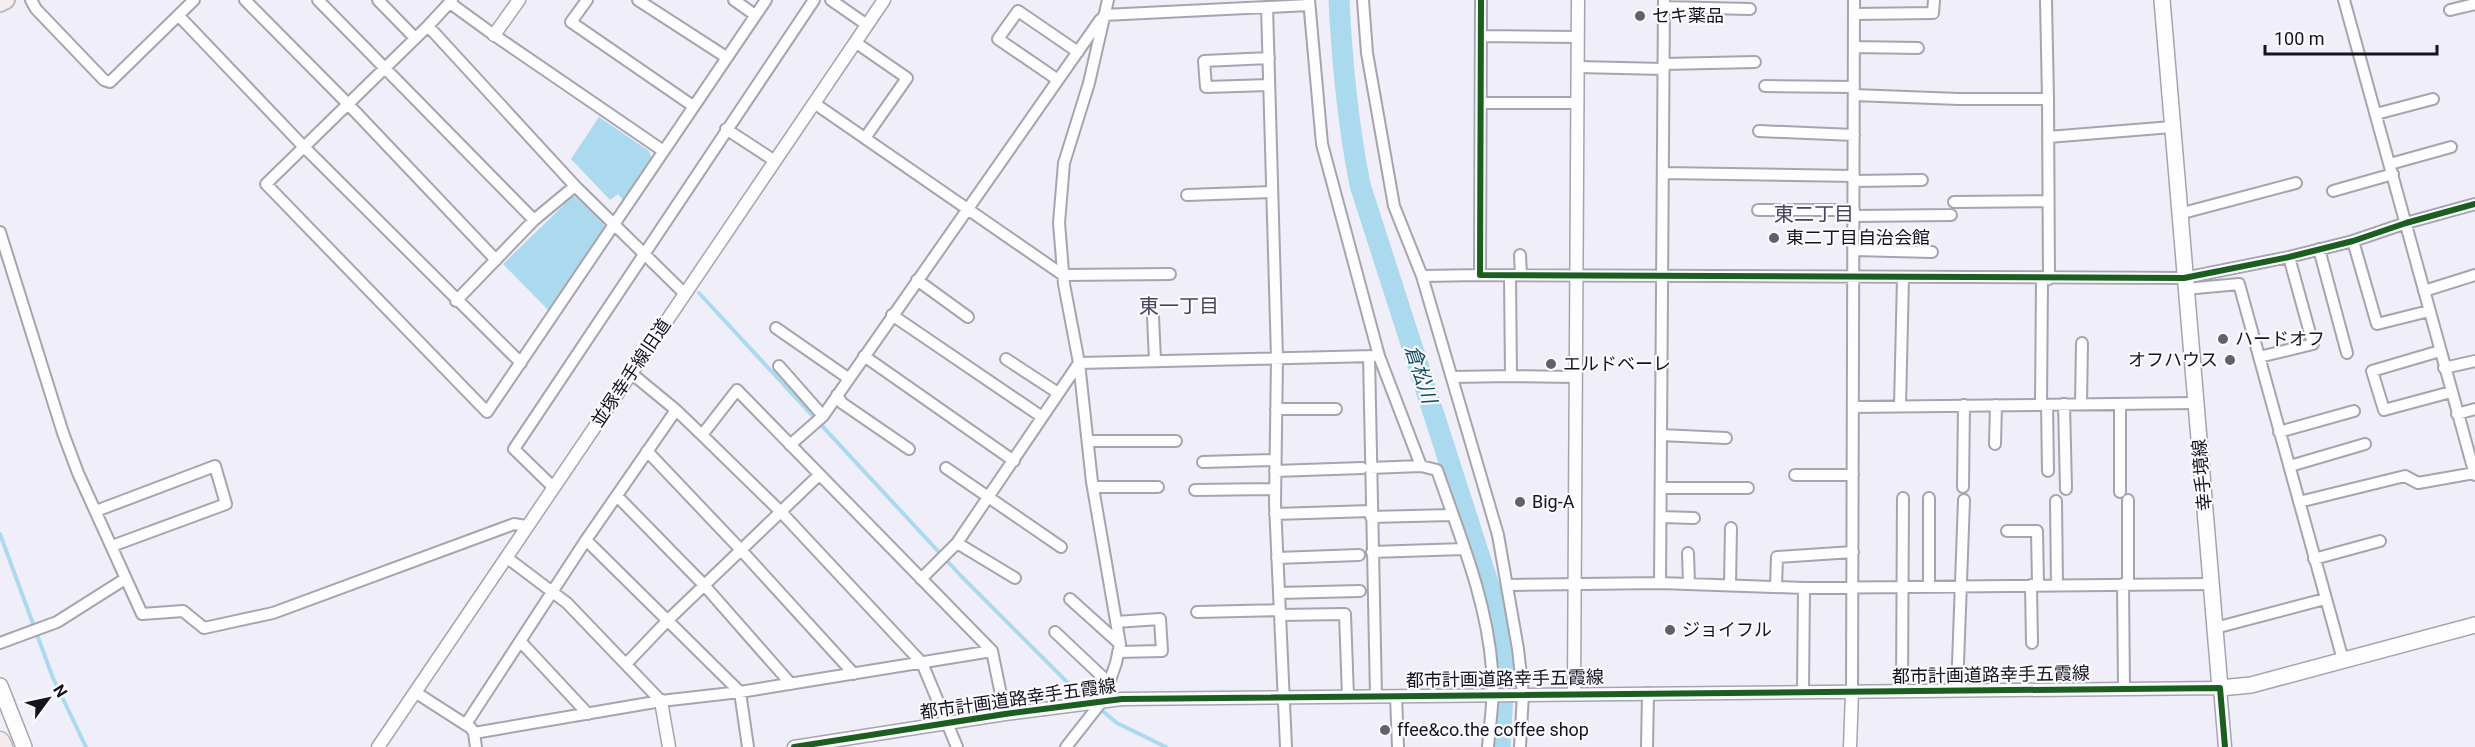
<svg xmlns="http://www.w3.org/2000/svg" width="2475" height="747" font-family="Roboto,'Noto Sans JP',sans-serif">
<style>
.water{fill:#abdaee}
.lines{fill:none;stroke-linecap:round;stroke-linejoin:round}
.stream{stroke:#abdaee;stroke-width:4}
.river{stroke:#abdaee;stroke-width:21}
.minor-casing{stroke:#a6a4ad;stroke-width:14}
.tertiary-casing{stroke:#a6a4ad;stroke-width:15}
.secondary-casing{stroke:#a6a4ad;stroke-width:18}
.trunk-casing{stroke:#c0b9be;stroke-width:20}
.motorway-casing{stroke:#c0b9be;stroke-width:21}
.minor{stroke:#fdfcfe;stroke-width:10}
.tertiary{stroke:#fdfcfe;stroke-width:12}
.secondary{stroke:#fdfcfe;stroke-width:15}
.trunk{stroke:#f4eef0;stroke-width:16}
.motorway{stroke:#f3ebec;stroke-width:18}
.cycleway-casing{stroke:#faf9fe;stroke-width:10}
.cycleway{stroke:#1b5e20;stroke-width:6}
.poi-dot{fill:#626069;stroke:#faf9fe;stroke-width:2}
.labels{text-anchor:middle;stroke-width:4.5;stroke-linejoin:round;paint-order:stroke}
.poi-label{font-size:18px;fill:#15131c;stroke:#faf9fe;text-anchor:start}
.street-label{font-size:18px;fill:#15131c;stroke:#faf9fe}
.neighbourhood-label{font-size:20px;fill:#494459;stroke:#faf9fe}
.water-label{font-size:20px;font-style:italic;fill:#154d5f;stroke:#faf9fe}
</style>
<rect width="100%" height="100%" fill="#f0eef9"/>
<!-- water -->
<path class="water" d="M599 117 649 151 652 158 624 201 618 194 610 200 571 159Z
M581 196 603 222 605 229 548 310 503 264 572 197Z"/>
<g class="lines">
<!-- stream -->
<path class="stream" d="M699 293 962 577 1074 689 1088 700
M0 534 53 678 86 747
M1099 708 1117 723 1166 747"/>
<!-- river -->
<path class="river" d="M1339 0C1342 63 1348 124 1360 185L1492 595 1504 673 1500 747"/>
<defs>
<path id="minor" d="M31 0 36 9 104 80 110 82 194 0
M245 0 347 103 496 260
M318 0 534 220
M378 0 415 38
M452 0 428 26 266 184 487 412 766 0
M587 0 571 22 693 106
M638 0 726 57
M734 0 755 15
M831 0 867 25
M1309 0 1322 144 1379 356 1421 466
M1363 0 1367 53 1394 206 1422 276 1498 535 1518 649 1523 694 1520 747
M1481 0 1480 275 2184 278 2289 257 2353 241 2406 223 2475 204
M2344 0 2475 475
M450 3 494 35 662 150
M1267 7 1277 358 1275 504 1286 747
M1664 7 1750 9
M2450 10 2475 4
M1854 14 1933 13 1934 0
M1104 15 1309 5
M179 16 303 146 521 363
M428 26 575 186 685 294
M1482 36 1578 37
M855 42 907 78 865 138
M1854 47 1918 48
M1269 58 1204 61 1206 87 1269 85
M1664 64 1755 62
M1578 67 1664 69
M1058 80 998 39 1018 11 1078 52
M1765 86 1854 87
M1854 95 1959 99H2048L2046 0
M2048 99 2049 279
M814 103 1063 275 1170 274
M1482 103H1578
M2376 114 2433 99
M726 129 775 161
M1759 131 1854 135
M2048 137 2172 127
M2390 164 2451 147
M1663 173 1854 176
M1854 181 1922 180
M2333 191 2393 174
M1187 195 1272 192
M1954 202 2048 201
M1758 210H1854
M2179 214 2296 183
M1854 216 1951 215
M0 232 63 433 78 473 142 614 183 611 204 628 273 613 514 524 526 526
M2353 241 2377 324 2429 311
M2319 249 2347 353
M1854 250 1932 252
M1520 255 1521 275
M1422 276 1480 275
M917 280 968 317
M2185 289 2239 284 2343 660
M2424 291 2475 275
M456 301 534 220 575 186
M892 315 1042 417
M1153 316 1155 361
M776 328 848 378
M2440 351 2372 371 2384 410 2451 392
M864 356 1014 461
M1369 356 1376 696
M2259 357 2313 344 2289 257
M1006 359 1058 393
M1079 363 1373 356
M779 366 823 416
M2444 368 2475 361
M631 373 676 410
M1511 376 1575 377
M1452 377 1511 376 1510 275
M837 395 842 403 909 449
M2064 404 2066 489
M2081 404 2082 343
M2041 405 2042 279
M2047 405 2048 471
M1900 406 1903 278
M1853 407 2195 403
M1276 409H1336
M2457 414 2475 409
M2279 432 2354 411
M702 435 781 512 922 663 957 747
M1661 435 1726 438
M1089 441H1176
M1995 444 1996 405
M790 445 823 416 1100 20
M647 451 741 550 854 674
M1203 462 1275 460
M2290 466 2365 444
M946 468 1061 547
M1370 468 1421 466 1437 470C1459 534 1487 600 1492 669 1495 694 1490 722 1488 747
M1275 471 1362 468
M1795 475H1853
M553 487 514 449 814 0
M1093 487H1158
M1963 487 1964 405
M1661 488H1748
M1195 490 1275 489
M2120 492V404
M618 497 704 585 791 684
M2128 500V585
M2056 501 2057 585
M2299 502 2405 476 2418 483 2475 473
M96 511 215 466 226 504 112 546
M1275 514 1371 511
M1371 517 1452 515
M1661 517 1694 518
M2007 531H2037L2038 585
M586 540 740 692 748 747
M957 543 1015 578
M1372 552 1464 549
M1688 553 1689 584
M506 557 567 603 661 701
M1277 558 1359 555
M2314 559 2380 541
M921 579 957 543 1079 363
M1660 583 1664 0
M2123 584 2124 689
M1508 585 1660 583 1804 588 2211 584
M1730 585 1731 528
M2031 585 2032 643
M1929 586V498
M1776 587 1777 557 1853 552
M1279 593 1360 591
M1070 599 1120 644
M1197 612 1280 610
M1280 615 1345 614 1348 696
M1116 622 1160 619 1162 651 1118 652
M2215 628 2325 599
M1055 632 1109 683
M520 641 588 714
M0 643 57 622 125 579
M626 664 667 621 819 475
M1803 691 1804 588
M1902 691 1903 498
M1957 691 1964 500
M415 692 471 728 474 733 476 747
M1852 692 1854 0
M1396 696 1398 747
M466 724 586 540 676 410 702 435 737 390 992 651 1005 714
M474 733 661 701 740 692 992 651
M1066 747 1103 700 1116 663 1120 644 1092 482 1079 363 1064 284 1059 223 1064 163 1089 83 1108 0
M1647 747 1648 693"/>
<path id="tertiary" d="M494 35 519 0
M1574 693 1578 0
M661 701 669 747
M378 747 884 0
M794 747 1005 714 1122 699 2220 688 2225 747
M1850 747 1852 692"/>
<path id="secondary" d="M2162 0 2220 688 2251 685 2475 625
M0 686 24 747"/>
<path id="trunk" d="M0 3 6 0"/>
<path id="motorway" d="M0 741 3 747"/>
</defs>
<!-- minor casing -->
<use href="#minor" class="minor-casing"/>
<!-- tertiary casing -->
<use href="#tertiary" class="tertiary-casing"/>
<!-- secondary casing -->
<use href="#secondary" class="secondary-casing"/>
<!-- trunk casing -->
<use href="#trunk" class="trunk-casing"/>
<!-- motorway casing -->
<use href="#motorway" class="motorway-casing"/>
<!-- minor -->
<use href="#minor" class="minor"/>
<!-- tertiary -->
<use href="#tertiary" class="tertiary"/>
<!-- secondary -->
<use href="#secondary" class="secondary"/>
<!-- trunk -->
<use href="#trunk" class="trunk"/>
<!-- motorway -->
<use href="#motorway" class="motorway"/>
<defs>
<path id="cycleway" d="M1481 0 1480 275 2184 278 2289 257 2353 241 2406 223 2475 204
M794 747 1005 714 1122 699 2220 688 2225 747"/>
</defs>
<!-- cycleway casing -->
<use href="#cycleway" class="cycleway-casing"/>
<!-- cycleway -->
<use href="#cycleway" class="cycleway"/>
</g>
<!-- markers -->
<g class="poi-dot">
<circle cx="1640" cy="16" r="6"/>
<circle cx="1774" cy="238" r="6"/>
<circle cx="2223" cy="339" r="6"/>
<circle cx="2230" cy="360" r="6"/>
<circle cx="1551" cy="364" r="6"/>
<circle cx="1520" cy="502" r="6"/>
<circle cx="1670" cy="630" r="6"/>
<circle cx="1385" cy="730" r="6"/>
</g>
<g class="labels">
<!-- poi labels -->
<g class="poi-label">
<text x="1652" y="22">セキ薬品</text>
<text x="1786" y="244">東二丁目自治会館</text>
<text x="2235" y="345">ハードオフ</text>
<text x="2218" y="366" text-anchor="end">オフハウス</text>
<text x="1563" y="370">エルドベーレ</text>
<text x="1532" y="508">Big-A</text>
<text x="1682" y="636">ジョイフル</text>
<text x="1397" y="736">ffee&amp;co.the coffee shop</text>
</g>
<!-- street labels -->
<g class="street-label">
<text transform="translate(631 373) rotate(-56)" y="6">並塚幸手線旧道</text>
<text transform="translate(2202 475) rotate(-95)" y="6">幸手境線</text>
<text transform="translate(1991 675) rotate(-1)" y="6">都市計画道路幸手五霞線</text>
<text transform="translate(1505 679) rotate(-1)" y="6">都市計画道路幸手五霞線</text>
<text transform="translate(1018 699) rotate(-8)" y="6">都市計画道路幸手五霞線</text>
</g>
<!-- neighbourhood labels -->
<g class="neighbourhood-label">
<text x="1814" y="221">東二丁目</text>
<text x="1179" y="313">東一丁目</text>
</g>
<!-- water labels -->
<g class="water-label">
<text transform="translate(1421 374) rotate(72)" y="7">倉松川</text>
</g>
</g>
<!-- north arrow -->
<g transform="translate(48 699) rotate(57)" stroke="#faf9fe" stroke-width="4.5" paint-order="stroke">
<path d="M0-4.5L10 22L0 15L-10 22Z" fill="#15131c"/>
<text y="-9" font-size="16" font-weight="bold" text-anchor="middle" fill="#15131c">N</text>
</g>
<!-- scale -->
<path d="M2265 45v9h172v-9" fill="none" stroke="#15131c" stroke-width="3"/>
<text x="2274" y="45" font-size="18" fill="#15131c" stroke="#faf9fe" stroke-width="4.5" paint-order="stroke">100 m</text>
</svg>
